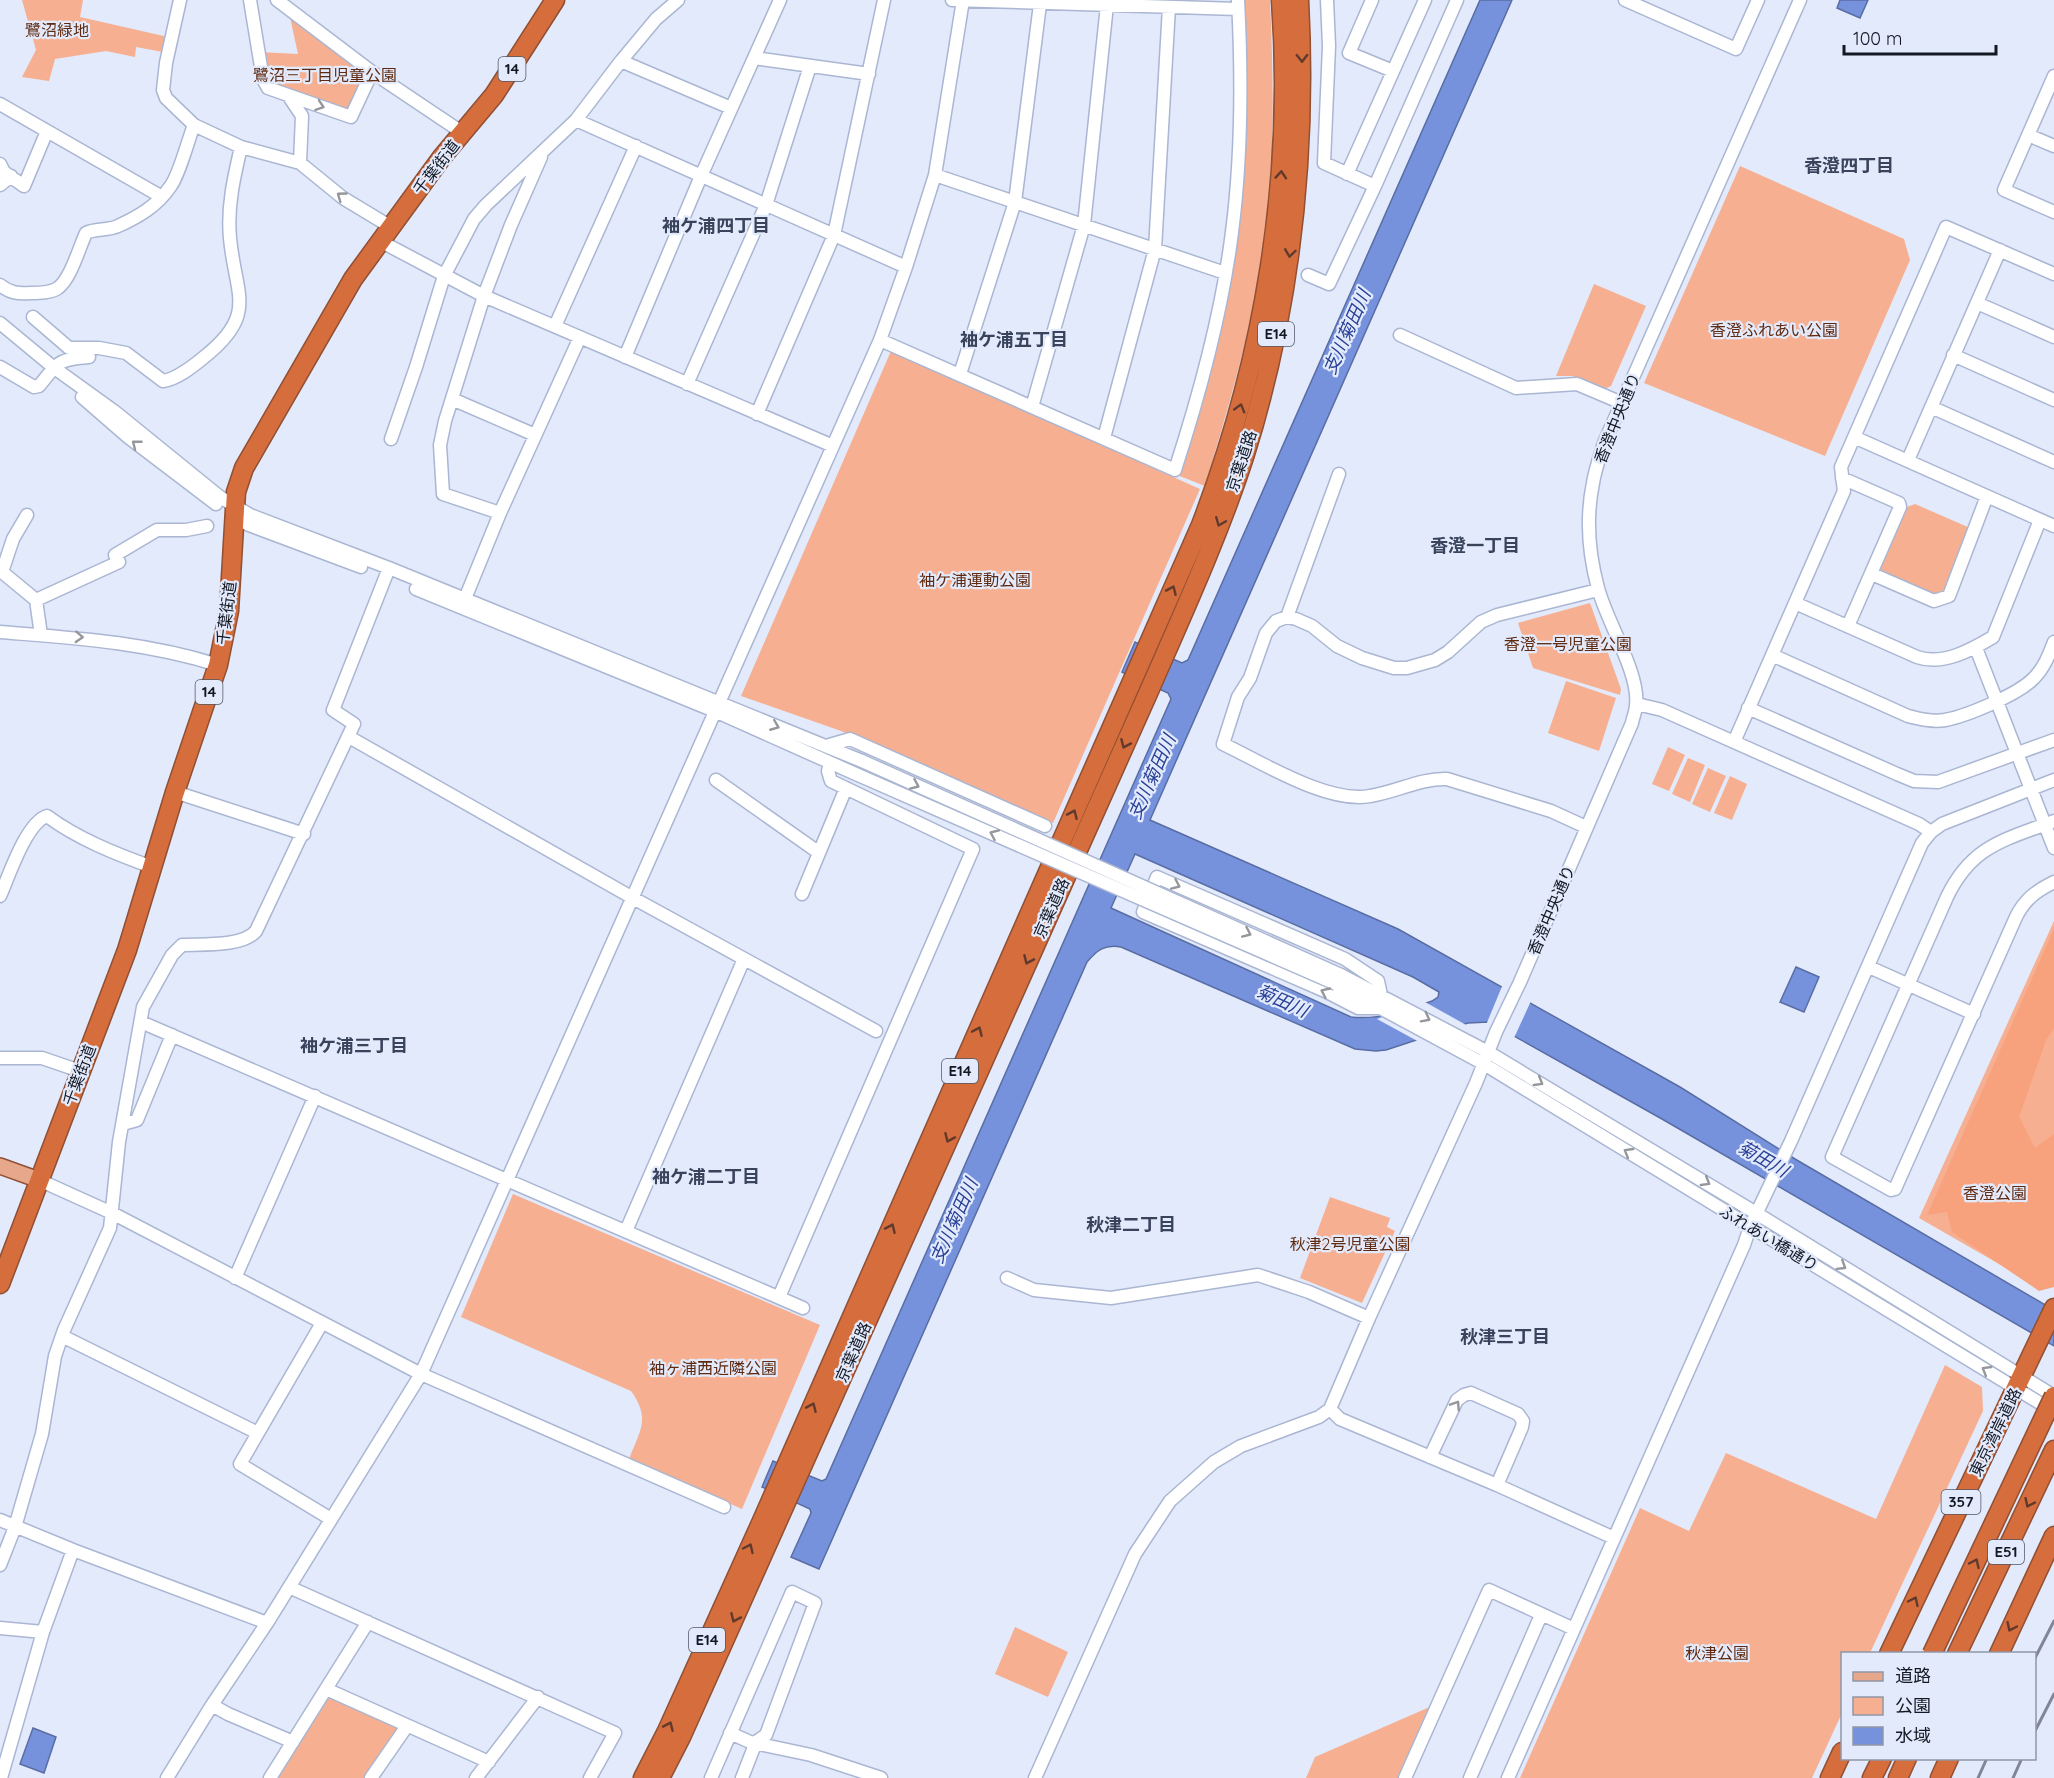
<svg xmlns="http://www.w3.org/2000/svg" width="2054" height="1778" font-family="Quicksand,'Noto Sans JP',sans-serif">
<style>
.green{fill:#f6af90}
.forest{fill:#f7a17d}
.water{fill:#7692dc;stroke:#596da4;stroke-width:1.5;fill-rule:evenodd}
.pier{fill:#e2eafc}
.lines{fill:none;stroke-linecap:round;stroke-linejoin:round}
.minor-casing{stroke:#aab6d2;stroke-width:15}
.major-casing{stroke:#914f33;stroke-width:18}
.highway-casing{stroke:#914f33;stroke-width:21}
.minor{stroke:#fff;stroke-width:12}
.major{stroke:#e6a78a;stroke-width:15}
.highway{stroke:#d56d3c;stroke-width:18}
.rail{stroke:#808695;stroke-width:3}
.minor-bridge-casing{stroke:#aab6d2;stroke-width:15;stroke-linecap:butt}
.highway-bridge-casing{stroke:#914f33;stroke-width:21;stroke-linecap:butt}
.minor-bridge{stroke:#fff;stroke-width:12}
.highway-bridge{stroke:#d56d3c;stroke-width:18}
.oneway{stroke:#613a2d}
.oneway2{stroke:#95979c}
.labels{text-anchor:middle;stroke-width:4.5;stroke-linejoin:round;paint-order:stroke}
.shield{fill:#e2eafc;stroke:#525764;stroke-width:1.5}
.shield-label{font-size:15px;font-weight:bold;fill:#141823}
.park-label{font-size:16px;fill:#5f2a10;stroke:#e2eafc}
.street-label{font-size:16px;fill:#141823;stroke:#e2eafc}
.neighbourhood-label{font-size:18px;font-weight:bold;fill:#39435b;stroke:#e2eafc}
.water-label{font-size:18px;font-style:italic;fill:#284096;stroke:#e2eafc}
</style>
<rect width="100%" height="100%" fill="#e2eafc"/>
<!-- green -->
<path class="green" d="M22 0H83L80 17 168 37 163 52 136 47 135 57 106 51 55 59 49 81 22 77 36 50Z
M1243 0H1270C1274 92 1276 192 1258 283 1245 351 1225 419 1205 486L1177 475 1194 426 1244 140 1247 58Z
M288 8 372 72 351 117 268 88 259 52 298 54Z
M1740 166 1904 239 1910 260 1825 456 1644 383Z
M1594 284 1646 306 1611 386 1605 389 1572 376H1556Z
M891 351 1200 489 1053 823 841 731 741 696Z
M1915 504 1970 528 1944 590 1932 595 1879 572 1907 507Z
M1590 603 1621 689 1620 695 1533 668 1518 623Z
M1566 681 1616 698 1599 751 1548 733Z
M1668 747 1685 755 1669 791 1652 784Z
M1688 758 1705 765 1690 802 1672 794Z
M1708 768 1726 776 1710 812 1692 804Z
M1730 776 1747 784 1732 820 1714 813Z
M2054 921V1270L2039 1287 1919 1218Z
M513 1194 820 1325 742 1509 629 1459C640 1430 651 1419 631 1391L461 1317Z
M1330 1197 1390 1218 1387 1227 1395 1231 1362 1303 1300 1278Z
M1945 1365 1982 1387 1983 1411 1870 1653 1842 1654V1713L1812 1778H1520L1640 1508 1689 1531 1726 1453 1876 1519Z
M1015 1627 1068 1652 1048 1697 995 1674Z
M327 1695 402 1728 367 1778H275Z
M1432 1706 1400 1778H1306L1315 1757Z"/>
<!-- forest -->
<path class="forest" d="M2054 929V1028L2046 1040 2019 1117 2035 1148 2054 1134V1287L2039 1291 1952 1232 1947 1212 1927 1215Z"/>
<!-- water -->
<path class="water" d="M1480 0H1512L1150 820 1398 929 1680 1087 1795 1159 2054 1310V1346L1662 1119 1489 1022 1468 1023 1386 1050 1376 1051 1355 1049 1121 947C1105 944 1097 950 1087 962L819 1569 791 1557 811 1513 810 1509 762 1487 773 1461 822 1481 826 1479 1171 699 1168 693 1122 672 1135 642 1182 663 1188 660ZM1135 854 1413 977 1439 992 1438 997 1432 1001C1405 1011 1380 1020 1351 1017L1111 908Z
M1840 0H1868L1860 18 1837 8Z
M1796 967 1819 977 1804 1012 1780 1002Z
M33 1728 56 1737 44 1773 20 1764Z"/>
<!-- pier -->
<path class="pier" d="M1503 984 1531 1001 1514 1038 1489 1025H1486Z
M1425 1002 1468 1026 1421 1043 1377 1019Z"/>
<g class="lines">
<defs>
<path id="minor" d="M180 0 166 63 163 90 166 98 194 125 241 147 300 163
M250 0 263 79 268 88 351 117 372 72
M277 0 372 72 463 133
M952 0 1238 9
M1327 0 1329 46 1324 163 1375 186
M1372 0 1349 53 1393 71
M1625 0 1736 49 1758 0
M754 58 869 74
M621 61 731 108
M2054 76 2004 190 2054 212
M288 95 302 116 300 163 343 198 391 227
M0 104 162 197
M576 120 906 267
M2028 135 2054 146
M0 164 4 172 24 186 47 131
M1347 174 1425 0
M935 175 1225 273
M0 185 11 176
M380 241 484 296 833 446
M1308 275 1329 284 1375 186 1457 0
M0 285C10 293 18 294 31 293 39 293 51 293 58 288 71 278 79 248 86 233 96 228 107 231 118 226 138 217 157 206 170 187 179 176 188 140 194 125
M1977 303 2054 337
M33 317 69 348H99L126 353 163 381C177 379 192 367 203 358 259 314 235 295 230 238 227 207 234 177 241 147
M0 323 53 367 114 411 220 497 250 515 389 568 862 761
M555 326 636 146
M1400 335 1516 388 1577 384 1622 403
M880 340 1175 470C1200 393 1222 313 1232 232 1242 155 1242 77 1238 0
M1953 355 2054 400
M625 357 701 176 780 0
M0 367 34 387 39 386C58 363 57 359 89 357
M960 374 1015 202 1040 4
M687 384 766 205 810 66
M82 397 128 437 216 504
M452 399 535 435
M1032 407 1084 225 1107 5
M1931 407 2054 462
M757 414 834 235 884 0
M1854 437 2054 526
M1104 438 1155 249 1169 7
M391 439 416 367 444 276 474 219 486 205 576 120 621 61 656 19 678 0
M1908 460 2000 250
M1842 478 1899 503 1900 507 1848 626
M500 513 443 494 440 445 445 421 484 296 511 225 541 157
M27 515 13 539 2 572 36 600 41 635
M233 516 249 525 361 567
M1872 574 1934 601 1949 596 1987 496
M416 589 717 712 858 775
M36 600 119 562 115 555 157 530H186L207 526
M1795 603 1917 657C1943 666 1971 650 1993 637L2040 520
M462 606 500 513 580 337
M1287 617 1339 474
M0 632C75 638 145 642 218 665
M1976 648 2054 848
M1772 655 1908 716C1920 719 1932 722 1945 720 1967 716 2019 694 2034 678 2044 668 2049 655 2054 642
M1637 704 1662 710 1919 824 1931 832
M1748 708 1897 774 1914 781 1938 782 2054 740
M349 737 633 898 876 1031
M1734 742 1844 491 1841 467 1946 227 2054 274
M826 746 850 739 1045 826
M716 780 818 852
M175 792 304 834
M2054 821C2005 840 1972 845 1947 897L1832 1157 1891 1190 1895 1189 2016 917C2025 899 2036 891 2054 882
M1586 827 1551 811 1447 779C1421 778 1396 792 1370 796 1328 804 1261 762 1223 744L1238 697 1250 678 1266 633 1276 621 1287 617 1296 619 1312 626 1337 646 1362 658 1394 668H1407L1435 660 1448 652 1481 622 1497 615 1598 590
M802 894 846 788
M0 896C9 876 26 823 47 816 78 839 116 854 152 867
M1869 967 1974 1014
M1341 975 1488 1052 1756 1213 2054 1396
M1336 984 1484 1064 2053 1411
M1379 1008H1358L1325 991 1143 912 1157 877 1345 959 1378 981 1381 995
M141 1022 803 1308
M0 1058H42L80 1071
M123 1124 137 1120 172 1035
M39 1180 112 1213 421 1374 724 1507
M626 1231 744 959
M235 1278 315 1096
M1007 1278 1034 1290 1111 1298 1258 1275 1309 1292 1369 1318
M779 1297 973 849 831 781 828 771 830 763
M322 1323 240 1464 331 1519
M62 1336 258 1433
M1330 1409 1340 1419 1497 1485 1614 1538
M1430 1457 1457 1400 1464 1395 1471 1393 1518 1414 1523 1421 1522 1427 1497 1485
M0 1520 73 1550 267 1623
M0 1565 15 1527 42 1434 55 1356 64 1330 110 1228 119 1142 143 1007 172 955 182 945C202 944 243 947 256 931L354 724 333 710 389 568
M289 1587 615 1733 590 1778
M0 1628 43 1632
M326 1689 489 1762
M212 1705 228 1714 293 1742
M730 1733 750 1742 811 1755 881 1778
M1 1778 43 1632 73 1550
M167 1778 212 1705 267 1623 421 1374 880 340 906 267 935 175 963 0
M270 1778 368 1622
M371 1778 407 1726
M476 1778 538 1697
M711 1778 792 1592 815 1603 766 1735 756 1742 742 1778
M1035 1778 1135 1554 1170 1501 1214 1462 1241 1446 1319 1417 1330 1409 1369 1318 1476 1083 1496 1032 1520 982 1632 723C1633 717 1636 711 1636 705 1640 674 1606 620 1598 588 1589 555 1586 517 1593 483 1595 470 1600 456 1604 443L1800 0
M1405 1778 1489 1590 1574 1629
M1470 1778 1541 1615
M1508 1778 1744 1245 1750 1227 1791 1141 1922 843 1931 832 1942 824 2054 780"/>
<path id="major" d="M0 1166 39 1180"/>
<path id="highway" d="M0 1284 127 950 175 792 218 665 229 611 236 492 244 468 353 279 442 157 494 95 555 0
M1889 1654 2054 1308
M1957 1654 2054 1450
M1999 1654 2054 1536
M643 1778 667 1731 761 1523 1201 525C1265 357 1294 179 1281 0
M660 1778 681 1737 1149 691C1183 613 1219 535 1245 454 1291 307 1307 154 1299 0
M1830 1778 1842 1752
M1872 1778 1882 1758
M1898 1778 1907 1758
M1940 1778 1949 1758"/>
</defs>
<!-- minor casing -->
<use href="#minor" class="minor-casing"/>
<!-- major casing -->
<use href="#major" class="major-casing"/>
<!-- highway casing -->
<use href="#highway" class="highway-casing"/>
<!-- minor -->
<use href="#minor" class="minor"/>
<!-- major -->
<use href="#major" class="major"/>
<!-- highway -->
<use href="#highway" class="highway"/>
<!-- rail -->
<path class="rail" d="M2034 1660 2054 1621
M2034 1733 2054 1694
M1978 1778 1987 1758
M2013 1778 2022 1758"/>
<defs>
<path id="minor-bridge" d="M862 761 1341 975
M858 775 1336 984"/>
<path id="highway-bridge" d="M1932 1654 2054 1396"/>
</defs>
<!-- minor-bridge casing -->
<use href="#minor-bridge" class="minor-bridge-casing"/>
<!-- highway-bridge casing -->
<use href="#highway-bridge" class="highway-bridge-casing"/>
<!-- minor-bridge -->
<use href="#minor-bridge" class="minor-bridge"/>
<!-- highway-bridge -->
<use href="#highway-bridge" class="highway-bridge"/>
</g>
<!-- one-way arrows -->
<defs><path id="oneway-chevron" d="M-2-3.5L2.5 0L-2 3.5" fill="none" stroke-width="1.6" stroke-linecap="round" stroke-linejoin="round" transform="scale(1.5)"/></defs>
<g class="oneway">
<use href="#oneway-chevron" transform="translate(1302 58) rotate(89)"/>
<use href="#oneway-chevron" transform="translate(1281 175) rotate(-86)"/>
<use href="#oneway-chevron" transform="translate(1290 253) rotate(98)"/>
<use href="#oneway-chevron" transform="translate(1240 408) rotate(-74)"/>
<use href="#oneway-chevron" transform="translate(1220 522) rotate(112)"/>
<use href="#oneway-chevron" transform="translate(1172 590) rotate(-66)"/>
<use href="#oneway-chevron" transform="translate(1125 744) rotate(114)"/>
<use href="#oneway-chevron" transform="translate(1073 814) rotate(-66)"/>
<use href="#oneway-chevron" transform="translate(1028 960) rotate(114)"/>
<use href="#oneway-chevron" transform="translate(978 1031) rotate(-66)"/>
<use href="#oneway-chevron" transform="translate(949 1138) rotate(114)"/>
<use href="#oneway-chevron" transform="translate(891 1228) rotate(-66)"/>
<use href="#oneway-chevron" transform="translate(812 1407) rotate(-66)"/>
<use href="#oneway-chevron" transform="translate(2029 1503) rotate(115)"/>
<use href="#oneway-chevron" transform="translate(749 1548) rotate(-65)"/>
<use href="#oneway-chevron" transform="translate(1975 1563) rotate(-65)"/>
<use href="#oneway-chevron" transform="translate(1914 1601) rotate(-65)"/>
<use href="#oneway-chevron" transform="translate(735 1618) rotate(114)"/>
<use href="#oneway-chevron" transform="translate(2011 1627) rotate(115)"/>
<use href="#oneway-chevron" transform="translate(669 1726) rotate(-66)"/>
</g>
<g class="oneway2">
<use href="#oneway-chevron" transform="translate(320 106) rotate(19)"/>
<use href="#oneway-chevron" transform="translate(341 196) rotate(-144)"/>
<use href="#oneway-chevron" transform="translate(136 444) rotate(-142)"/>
<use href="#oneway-chevron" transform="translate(79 637) rotate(3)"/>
<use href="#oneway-chevron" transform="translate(775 726) rotate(22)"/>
<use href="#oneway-chevron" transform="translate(915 785) rotate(24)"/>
<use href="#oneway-chevron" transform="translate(994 834) rotate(-156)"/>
<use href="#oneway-chevron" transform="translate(1176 885) rotate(24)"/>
<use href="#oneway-chevron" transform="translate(1247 933) rotate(24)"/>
<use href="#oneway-chevron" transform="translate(1325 992) rotate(-155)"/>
<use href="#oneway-chevron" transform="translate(1426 1018) rotate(27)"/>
<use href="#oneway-chevron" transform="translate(1539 1082) rotate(31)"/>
<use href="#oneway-chevron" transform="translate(1628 1152) rotate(-149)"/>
<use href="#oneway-chevron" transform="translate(1706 1182) rotate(31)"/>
<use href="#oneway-chevron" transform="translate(1842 1266) rotate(32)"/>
<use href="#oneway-chevron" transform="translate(1986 1370) rotate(-149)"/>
<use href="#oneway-chevron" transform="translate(1456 1405) rotate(-57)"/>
</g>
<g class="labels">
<!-- shield labels -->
<g class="shield">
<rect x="498.5" y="57" width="27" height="24" rx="4.5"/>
<rect x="1258" y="322" width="36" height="24" rx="4.5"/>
<rect x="195.5" y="680" width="27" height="24" rx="4.5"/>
<rect x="942" y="1059" width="36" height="24" rx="4.5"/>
<rect x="1941.5" y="1490" width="39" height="24" rx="4.5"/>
<rect x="1988" y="1540" width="36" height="24" rx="4.5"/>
<rect x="689" y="1628" width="36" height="24" rx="4.5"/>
</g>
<g class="shield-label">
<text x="512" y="74">14</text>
<text x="1276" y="339">E14</text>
<text x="209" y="697">14</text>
<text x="960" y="1076">E14</text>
<text x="1961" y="1507">357</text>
<text x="2006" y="1557">E51</text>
<text x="707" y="1645">E14</text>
</g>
<!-- park labels -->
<g class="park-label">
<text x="57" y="36">鷺沼緑地</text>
<text x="325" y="81">鷺沼三丁目児童公園</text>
<text x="1774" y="336">香澄ふれあい公園</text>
<text x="975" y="586">袖ケ浦運動公園</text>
<text x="1568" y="650">香澄一号児童公園</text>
<text x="1995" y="1199">香澄公園</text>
<text x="1350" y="1250">秋津2号児童公園</text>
<text x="713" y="1374">袖ヶ浦西近隣公園</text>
<text x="1717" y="1659">秋津公園</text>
</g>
<!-- street labels -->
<g class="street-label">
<text transform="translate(436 167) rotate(-52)" y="6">千葉街道</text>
<text transform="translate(1617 418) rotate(-68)" y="6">香澄中央通り</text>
<text transform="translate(1241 461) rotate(-72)" y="6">京葉道路</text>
<text transform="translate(226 613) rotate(-83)" y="6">千葉街道</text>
<text transform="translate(1051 908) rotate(-66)" y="6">京葉道路</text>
<text transform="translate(1551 910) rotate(-67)" y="6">香澄中央通り</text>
<text transform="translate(79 1075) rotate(-69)" y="6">千葉街道</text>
<text transform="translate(1769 1238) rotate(31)" y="6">ふれあい橋通り</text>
<text transform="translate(853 1352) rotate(-66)" y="6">京葉道路</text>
<text transform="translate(1995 1432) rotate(-64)" y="6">東京湾岸道路</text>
</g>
<!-- neighbourhood labels -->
<g class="neighbourhood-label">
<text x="1849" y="172">香澄四丁目</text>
<text x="716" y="232">袖ケ浦四丁目</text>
<text x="1014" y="346">袖ケ浦五丁目</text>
<text x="1475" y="552">香澄一丁目</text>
<text x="354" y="1052">袖ケ浦三丁目</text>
<text x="706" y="1183">袖ケ浦二丁目</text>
<text x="1131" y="1231">秋津二丁目</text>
<text x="1505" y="1343">秋津三丁目</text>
</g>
<!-- water labels -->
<g class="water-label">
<text transform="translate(1347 332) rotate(-66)" y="6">支川菊田川</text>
<text transform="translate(1152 777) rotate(-66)" y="6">支川菊田川</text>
<text transform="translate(1282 1001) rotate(24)" y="6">菊田川</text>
<text transform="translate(1763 1159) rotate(30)" y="6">菊田川</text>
<text transform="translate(954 1221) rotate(-66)" y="6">支川菊田川</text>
</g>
</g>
<!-- legend -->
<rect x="1841" y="1652" width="195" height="108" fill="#e2eafc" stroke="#9096a5" stroke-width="1.5"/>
<rect x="1853" y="1672" width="30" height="9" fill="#e6a78a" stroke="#9096a5" stroke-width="1.5"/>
<text x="1895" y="1682" font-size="18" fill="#141823">道路</text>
<rect x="1853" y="1697" width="30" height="18" fill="#f6af90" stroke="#9096a5" stroke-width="1.5"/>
<text x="1895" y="1712" font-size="18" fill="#141823">公園</text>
<rect x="1853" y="1727" width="30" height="18" fill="#7692dc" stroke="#9096a5" stroke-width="1.5"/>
<text x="1895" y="1742" font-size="18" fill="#141823">水域</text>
<!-- scale -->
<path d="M1844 45v9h152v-9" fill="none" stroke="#141823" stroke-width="3"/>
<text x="1853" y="45" font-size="18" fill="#141823" stroke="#e2eafc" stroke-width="4.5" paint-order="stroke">100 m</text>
</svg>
